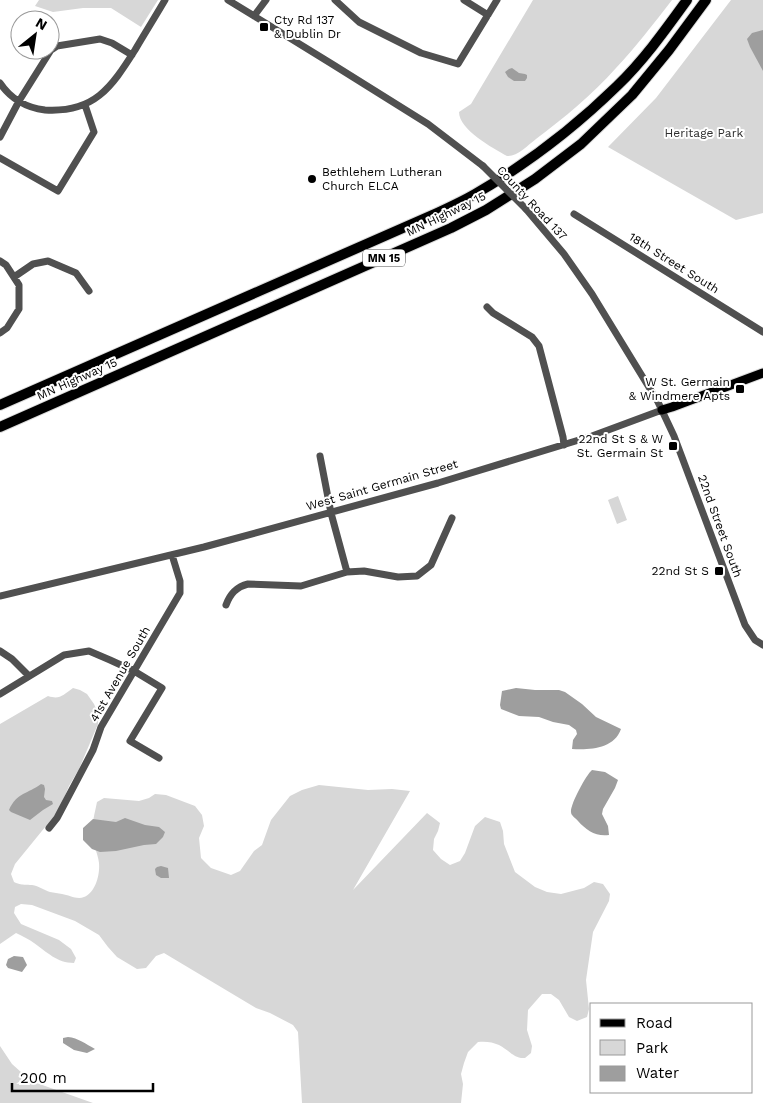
<svg xmlns="http://www.w3.org/2000/svg" width="763" height="1103" font-family="'Work Sans',sans-serif">
<style>
.green{fill:#d7d7d7}
.water{fill:#9e9e9e}
.lines{fill:none;stroke-linecap:round;stroke-linejoin:round}
.major-casing{stroke:#dbdbdb;stroke-width:11}
.highway-casing{stroke:#dbdbdb;stroke-width:12}
.minor{stroke:#505050;stroke-width:7}
.major{stroke:#000;stroke-width:9}
.highway{stroke:#000;stroke-width:10}
.minor-bridge{stroke:#505050;stroke-width:7}
.poi-dot{fill:#000;stroke:#fff;stroke-width:2}
.labels{text-anchor:middle;stroke-width:4;stroke-linejoin:round;paint-order:stroke}
.shield{fill:#fff;stroke:#4c4c4c;stroke-width:1}
.shield-label{font-size:11px;font-weight:bold;fill:#000}
.poi-label{font-size:12px;fill:#000;stroke:#fff;text-anchor:end}
.park-label{font-size:12px;fill:#2e2e2e;stroke:#fff}
.street-label{font-size:12px;fill:#000;stroke:#fff}
</style>
<rect width="100%" height="100%" fill="#fff"/>
<!-- green -->
<path class="green" d="M39 0H158L141 27 111 8H83L53 12 35 6Z
M533 0H672C654 23 636 47 616 68 592 95 564 118 536 139 528 145 517 157 507 156 493 148 459 130 459 112L471 104Z
M731 0H763V213L736 220 608 147 656 98Z
M618 496 627 520 617 524 608 500Z
M73 688 80 690 87 694 94 704 98 713V724L79 769 69 786 59 810 15 864 11 874 14 882C23 886 23 884 32 885 39 886 44 890 50 892 54 893 58 893 62 894 69 895 77 900 84 897 96 892 100 874 99 863 98 853 92 843 92 833 92 823 95 812 97 802L104 798 139 801 149 798 155 794 166 795 195 806 202 815 204 826 199 838 201 858 211 868 231 875 240 871 254 851 262 845 271 820 290 796 302 790 319 785 368 790 392 789 410 791 353 890 427 813 440 823 438 831 434 839 433 850 441 859 450 865 460 861 465 853 475 826 485 817 500 822 503 831 504 844 515 872 535 887 547 892 561 894 584 888 594 882 603 884 610 894 609 901 593 932 586 980 589 1009 587 1017 577 1021 569 1017 559 1000 551 994H542L528 1010 527 1030 532 1046 531 1053 525 1058C514 1059 509 1050 499 1045 493 1042 485 1041 478 1042L468 1052 464 1063 461 1074 463 1084 461 1103H302L298 1032 293 1025 270 1013 256 1008 164 953 156 956 146 968 137 969 117 957 108 947 99 935 75 921 32 905 21 904 15 907 14 913 21 924 59 940 71 949 76 958 74 963C57 963 47 952 34 943 29 939 22 936 16 933L0 944V724L48 696C60 700 63 695 73 688Z
M0 1046 12 1064 31 1081 93 1103H0Z"/>
<!-- water -->
<path class="water" d="M763 30V71L750 47 747 39 752 33Z
M512 68 519 73 525 74 527 75V78L525 81H514L508 77 505 72 509 69Z
M516 688 535 690H559L565 692 582 704 596 717 621 729C614 749 590 750 572 749L573 740 577 734 576 730 569 725 553 722 539 717 519 716 501 709 500 705 502 691Z
M592 770 605 772 618 780 615 788 603 809 602 814 608 826 609 835C596 837 586 830 578 821 576 818 571 816 571 812 570 805 586 775 592 770Z
M41 784 44 785 45 789 44 797 46 800 52 801 53 804 43 810 30 820 11 812 9 810C17 792 28 794 41 784Z
M125 818 145 825 159 827 165 832 163 837 156 844 144 845 116 851 100 852 92 849 83 840V828L93 819 116 822Z
M161 866 168 868 169 878H161L156 875 155 869 157 867Z
M14 956 23 957 27 965 22 972 8 968 6 965 8 959Z
M68 1037C78 1038 86 1044 95 1049L87 1053 74 1050 63 1043V1038Z"/>
<g class="lines">
<defs>
<path id="major" d="M662 410 672 407 763 373"/>
<path id="highway" d="M0 405 437 213C450 207 463 201 475 194 527 164 574 128 617 86 644 60 666 29 687 0
M0 427 451 228 486 210 535 179 581 144 632 95 669 50 706 0"/>
</defs>
<!-- major casing -->
<use href="#major" class="major-casing"/>
<!-- highway casing -->
<use href="#highway" class="highway-casing"/>
<!-- minor -->
<path class="minor" d="M228 0 332 64 428 124 483 166
M335 0 359 22 421 53 458 64 497 0
M464 0 488 15
M254 16 266 0
M0 83C10 98 26 108 45 110 94 113 111 88 135 50 145 33 155 17 165 0
M0 137 19 101 51 50 57 46 100 39 112 43 132 55
M0 158 58 191 94 132 85 105
M526 209 564 254 592 294 658 402 674 436 745 625 755 640 763 645
M574 214 763 332
M0 261 6 265 19 285V309L7 328 0 333
M14 277 33 264 48 261 76 273 89 291
M487 307 493 313 532 337 539 346 563 437 564 445
M320 456 331 513 347 572
M0 596 204 547 438 483 592 436 662 410
M226 605C230 594 236 587 248 584L301 586 347 572 364 571 398 577 417 576 431 565 452 518
M0 651 12 659 29 676
M0 694 64 655 89 651 110 660 134 671 162 688 130 741 159 758
M49 828 57 818 93 750 101 727 180 593V581L172 555"/>
<!-- major -->
<use href="#major" class="major"/>
<!-- highway -->
<use href="#highway" class="highway"/>
<!-- minor-bridge -->
<path class="minor-bridge" d="M483 166 526 209"/>
</g>
<!-- markers -->
<g class="poi-dot">
<rect x="259" y="22" width="10" height="10" rx="2.5"/>
<circle cx="312" cy="179" r="5"/>
<rect x="735" y="384" width="10" height="10" rx="2.5"/>
<rect x="668" y="441" width="10" height="10" rx="2.5"/>
<rect x="714" y="566" width="10" height="10" rx="2.5"/>
</g>
<g class="labels">
<!-- shield labels -->
<rect class="shield" x="363" y="249.5" width="42" height="17" rx="4"/>
<g class="shield-label">
<text x="384" y="262">MN 15</text>
</g>
<!-- poi labels -->
<g class="poi-label">
<text x="274" y="24" text-anchor="start">Cty Rd 137<tspan x="274" dy="14">&amp; Dublin Dr</tspan></text>
<text x="322" y="176" text-anchor="start">Bethlehem Lutheran<tspan x="322" dy="14">Church ELCA</tspan></text>
<text x="730" y="386">W St. Germain<tspan x="730" dy="14">&amp; Windmere Apts</tspan></text>
<text x="663" y="443">22nd St S &amp; W<tspan x="663" dy="14">St. Germain St</tspan></text>
<text x="709" y="575">22nd St S</text>
</g>
<!-- park labels -->
<g class="park-label">
<text x="704" y="137">Heritage Park</text>
</g>
<!-- street labels -->
<g class="street-label">
<text transform="translate(532 203) rotate(47)" y="4">County Road 137</text>
<text transform="translate(446 214) rotate(-26)" y="4">MN Highway 15</text>
<text transform="translate(674 263) rotate(32)" y="4">18th Street South</text>
<text transform="translate(77 379) rotate(-24)" y="4">MN Highway 15</text>
<text transform="translate(382 485) rotate(-16)" y="4">West Saint Germain Street</text>
<text transform="translate(720 526) rotate(70)" y="4">22nd Street South</text>
<text transform="translate(120 674) rotate(-60)" y="4">41st Avenue South</text>
</g>
</g>
<!-- legend -->
<rect x="590" y="1003" width="162" height="90" fill="#ffffff" stroke="#999999"/>
<rect x="600" y="1019" width="25" height="8" fill="#000000" stroke="#999999"/>
<text x="636" y="1028" font-size="15" fill="#000000">Road</text>
<rect x="600" y="1040" width="25" height="15" fill="#d7d7d7" stroke="#999999"/>
<text x="636" y="1053" font-size="15" fill="#000000">Park</text>
<rect x="600" y="1066" width="25" height="15" fill="#9e9e9e" stroke="#999999"/>
<text x="636" y="1078" font-size="15" fill="#000000">Water</text>
<!-- north arrow -->
<g transform="translate(35 35) rotate(30)"><circle r="24" fill="#ffffff" stroke="#999999"/>
<path d="M0-4L9 19L0 12L-9 19Z" fill="#000000"/>
<text y="-8" font-size="14" font-weight="bold" text-anchor="middle" fill="#000000">N</text>
</g>
<!-- scale -->
<path d="M12 1083v8h141v-8" fill="none" stroke="#000000" stroke-width="2.5"/>
<text x="20" y="1083" font-size="15" fill="#000000" stroke="#ffffff" stroke-width="4" paint-order="stroke">200 m</text>
</svg>
